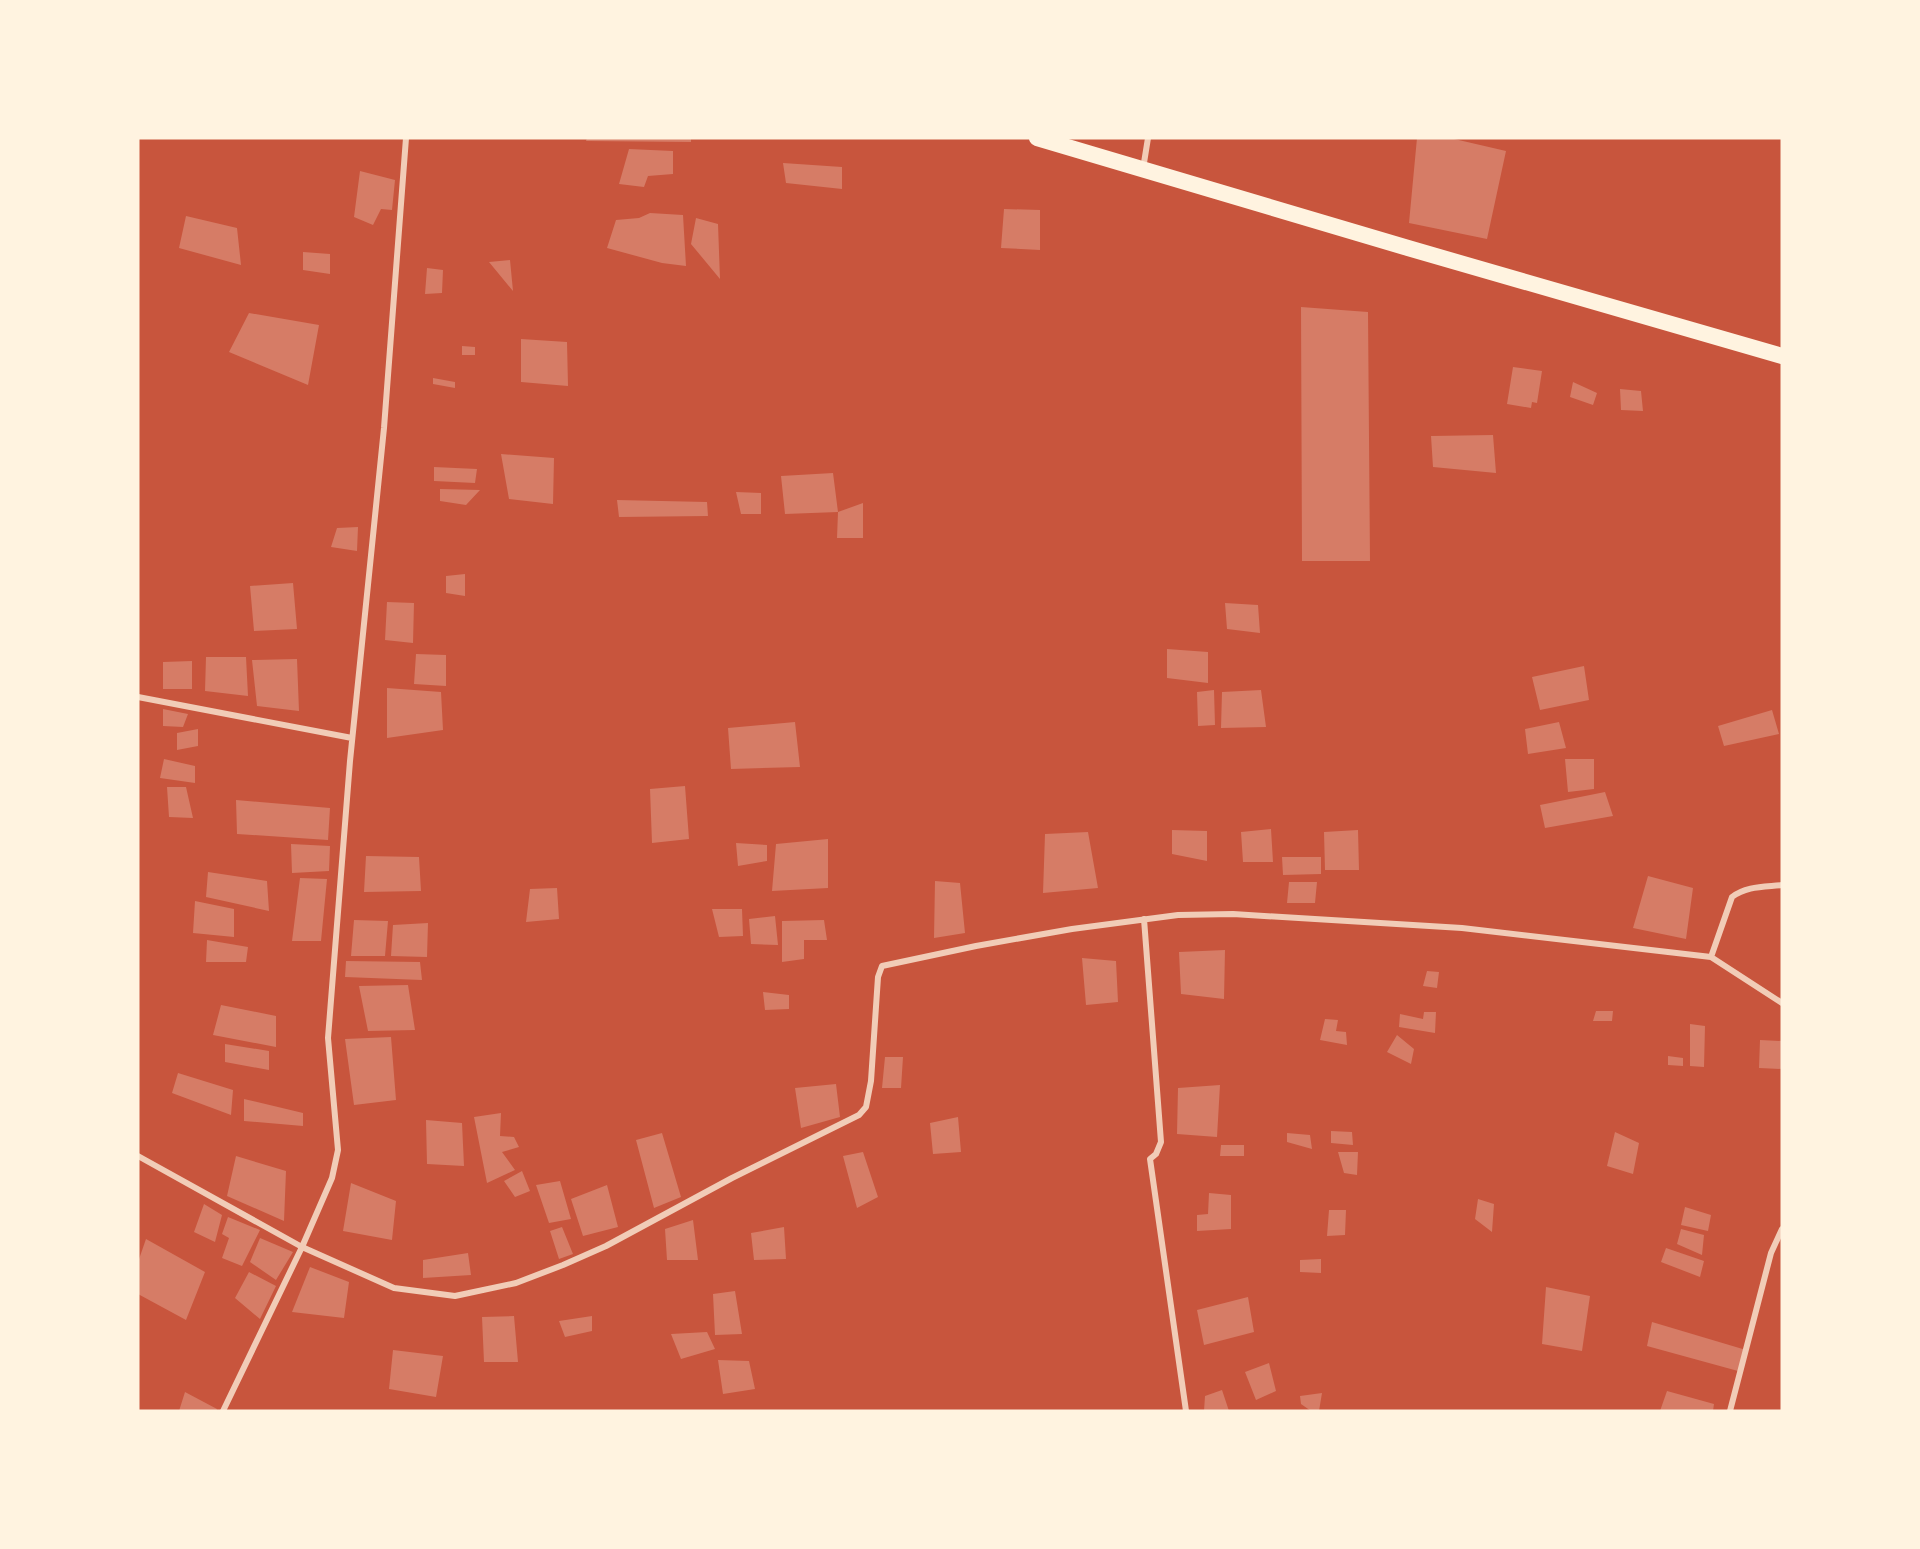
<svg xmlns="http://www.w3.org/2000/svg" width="1920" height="1549" font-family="'Open Sans',sans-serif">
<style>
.building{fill:#d67c66}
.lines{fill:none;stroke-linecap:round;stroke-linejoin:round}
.minor{stroke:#f1ccb7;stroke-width:6}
.trunk{stroke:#fff3e0;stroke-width:16}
</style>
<rect width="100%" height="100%" fill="#c8553d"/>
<!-- building -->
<path class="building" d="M587 138H691V142L586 141Z
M1417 138H1450L1506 151 1487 239 1409 223Z
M629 149 673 151V174L648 176 644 187 619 184Z
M783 163 842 167V189L786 183Z
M360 171 395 180 392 210 381 209 373 225 354 217Z
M1004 209 1040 210V250L1001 248Z
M650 213 683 215 686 266 662 263 607 248 616 220 639 218Z
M186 216 237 228 241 265 179 248Z
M696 218 718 224 720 279 691 244Z
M303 252 330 254V274L303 270Z
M510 260 513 291 489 262Z
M427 268 443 270 442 293 425 294Z
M1301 307 1368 312 1370 561H1302Z
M249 313 319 325 308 385 229 352Z
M521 339 567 342 568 386 521 382Z
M462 346 475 347V355H462Z
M1513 367 1542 371 1537 403 1532 402 1531 408 1507 404Z
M433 378 455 382V388L433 384Z
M1573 382 1597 393 1593 405 1570 397Z
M1620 389 1641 391 1643 411 1621 410Z
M1493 435 1496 473 1433 467 1431 436Z
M501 454 554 458 553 504 509 499Z
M434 467 477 469 475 483 434 481Z
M833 473 838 512 785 514 781 476Z
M440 489 480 490 466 505 440 501Z
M736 492 761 493V514H741Z
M617 500 707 502 708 516 619 517Z
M863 503V538H837L838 512Z
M358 527 357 551 331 547 337 528Z
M465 574V596L446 593V576Z
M293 583 297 629 254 631 250 586Z
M387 602 414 603 413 643 385 640Z
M1225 603 1258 605 1260 633 1227 629Z
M1167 649 1208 652V683L1167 678Z
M416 654 446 655V686L414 684Z
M206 657H246L248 696 205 691Z
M297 659 299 711 257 706 252 660Z
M192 661V689H163V662Z
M1584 666 1589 700 1540 710 1532 677Z
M387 688 441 692 443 730 387 738Z
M1214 690 1215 725 1198 726 1197 692Z
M1261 690 1266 727 1221 728 1222 692Z
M163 709 188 714 183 727 163 726Z
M1772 710 1779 734 1724 746 1718 726Z
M795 722 800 767 731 769 728 728Z
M1559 722 1566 748 1528 754 1525 729Z
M198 729V746L177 750V733Z
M164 759 195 766V783L160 778Z
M1565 759H1594V789L1568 792Z
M685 786 689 839 652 843 650 789Z
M167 787H186L193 818 169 817Z
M1605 792 1613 816 1545 828 1540 805Z
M236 800 330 808 328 840 237 834Z
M1271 829 1273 862H1243L1241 832Z
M1172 830 1207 831V861L1172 854Z
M1358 830 1359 870H1325L1324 832Z
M1088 832 1098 888 1043 893 1045 834Z
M828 839V888L772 891 776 844Z
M736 843 767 845V861L738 866Z
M291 844 330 846 329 871 292 873Z
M366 856 419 857 421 891 364 892Z
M1282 857H1321V874L1283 875Z
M208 872 267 881 269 911 206 897Z
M1648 876 1693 888 1686 939 1633 928Z
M300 878 327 879 321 941H292Z
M935 881 960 883 965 933 934 938Z
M1289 882H1317L1315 903H1287Z
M557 888 559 919 526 922 530 889Z
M195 901 234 909V937L193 933Z
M712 909H742L743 936 719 937Z
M775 916 778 945 751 944 749 919Z
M354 920 388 921 385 956H351Z
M824 920 827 940H804V959L782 962V921Z
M428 923 427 957 391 956 393 925Z
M207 940 248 947 246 962H206Z
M1225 950 1224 999 1181 994 1179 952Z
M1082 958 1116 961 1118 1002 1086 1005Z
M346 961 420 962 422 980 345 977Z
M1427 971 1439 972 1437 988 1423 986Z
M408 985 415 1030 368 1031 359 986Z
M763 992 789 995V1009L765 1010Z
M221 1005 276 1016V1047L213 1035Z
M1596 1011H1613L1612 1021H1593Z
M1424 1012H1436L1435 1033 1399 1027 1400 1014 1423 1019Z
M1325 1019 1338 1020 1336 1031 1346 1032 1347 1045 1320 1040Z
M1690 1024 1705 1026 1704 1067 1690 1066Z
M1397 1035 1414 1049 1411 1064 1387 1052Z
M391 1037 396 1100 354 1105 345 1039Z
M1760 1040 1782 1041V1069L1759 1068Z
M225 1044 269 1051V1070L225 1062Z
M1668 1056 1683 1058V1066L1668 1065Z
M885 1057H903L901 1088H882Z
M178 1073 233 1090 231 1115 172 1093Z
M836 1084 840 1117 801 1128 795 1088Z
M1220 1085 1217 1137 1177 1134 1178 1088Z
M244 1099 303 1113V1126L244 1121Z
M501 1113 500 1136 514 1137 519 1147 502 1152 515 1170 487 1183 474 1117Z
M958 1117 961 1152 933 1154 930 1123Z
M426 1120 462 1123 464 1166 427 1164Z
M1331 1131 1352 1132 1353 1145 1331 1143Z
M1615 1132 1639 1143 1633 1174 1607 1166Z
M662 1133 681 1197 654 1208 636 1140Z
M1287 1133 1310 1135 1312 1149 1287 1142Z
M1221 1145H1244V1156H1220Z
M863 1152 878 1197 857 1208 843 1156Z
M1338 1152H1358L1357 1175 1344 1173Z
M236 1156 286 1171 284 1221 227 1196Z
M522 1171 530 1191 515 1197 504 1181Z
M560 1181 571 1219 549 1223 536 1185Z
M351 1183 396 1201 392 1240 343 1231Z
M607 1185 618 1227 583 1236 571 1199Z
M1209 1193 1231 1195V1229L1197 1231V1215L1208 1214Z
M1478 1199 1494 1204 1492 1232 1475 1219Z
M204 1204 222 1215 215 1242 194 1232Z
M1685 1207 1711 1215 1708 1231 1681 1225Z
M1329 1210H1346L1345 1235 1327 1236Z
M228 1217 260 1230 242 1266 222 1258 229 1238 222 1234Z
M693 1220 698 1260H667L665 1229Z
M562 1227 573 1254 559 1259 550 1231Z
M784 1227 786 1259 754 1260 751 1233Z
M1681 1229 1704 1235 1702 1255 1677 1244Z
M260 1238 293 1252 276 1280 250 1262Z
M146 1239 205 1272 186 1320 138 1294V1262Z
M1666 1248 1704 1261 1700 1277 1661 1262Z
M468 1253 471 1275 423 1278V1260Z
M1321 1259V1273L1300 1272V1260Z
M310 1267 349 1282 344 1318 292 1312Z
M249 1272 276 1286 260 1319 235 1298Z
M1546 1287 1590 1296 1582 1351 1542 1344Z
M735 1291 742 1334 715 1335 713 1294Z
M1248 1297 1254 1332 1204 1345 1197 1310Z
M514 1316 518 1362H484L482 1317Z
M592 1316V1331L565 1337 559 1321Z
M1652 1322 1746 1350 1738 1371 1647 1346Z
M707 1332 715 1349 681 1359 671 1334Z
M393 1350 443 1356 436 1397 389 1389Z
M718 1360 749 1361 755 1389 723 1394Z
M1269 1363 1276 1391 1256 1400 1245 1372Z
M1222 1390 1229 1411H1204L1205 1396Z
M1667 1391 1714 1404 1713 1411H1660Z
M185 1392 217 1409 216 1411H179Z
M1322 1393 1319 1411H1311L1301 1404 1300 1396Z"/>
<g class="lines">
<!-- minor -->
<path class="minor" d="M1143 169 1148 138
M138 697 352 738
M1144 919 1161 1142 1156 1154 1150 1159 1186 1411
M1711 957 1732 897C1746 886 1764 887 1782 885
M138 1156 302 1247 394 1288 455 1296 516 1283 563 1265 606 1246 732 1178 859 1115 866 1107 871 1081 878 977 882 966 976 946 1072 929 1178 915 1233 914 1462 928 1711 957 1782 1003
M223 1411 302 1247 332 1178 338 1150 328 1038 350 761 384 428 406 138
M1730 1411 1771 1253 1782 1229"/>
<!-- trunk -->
<path class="trunk" d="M1037 138 1408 248 1782 356"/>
</g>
<!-- border -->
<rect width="1920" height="1549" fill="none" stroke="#fff3e0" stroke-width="279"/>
</svg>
